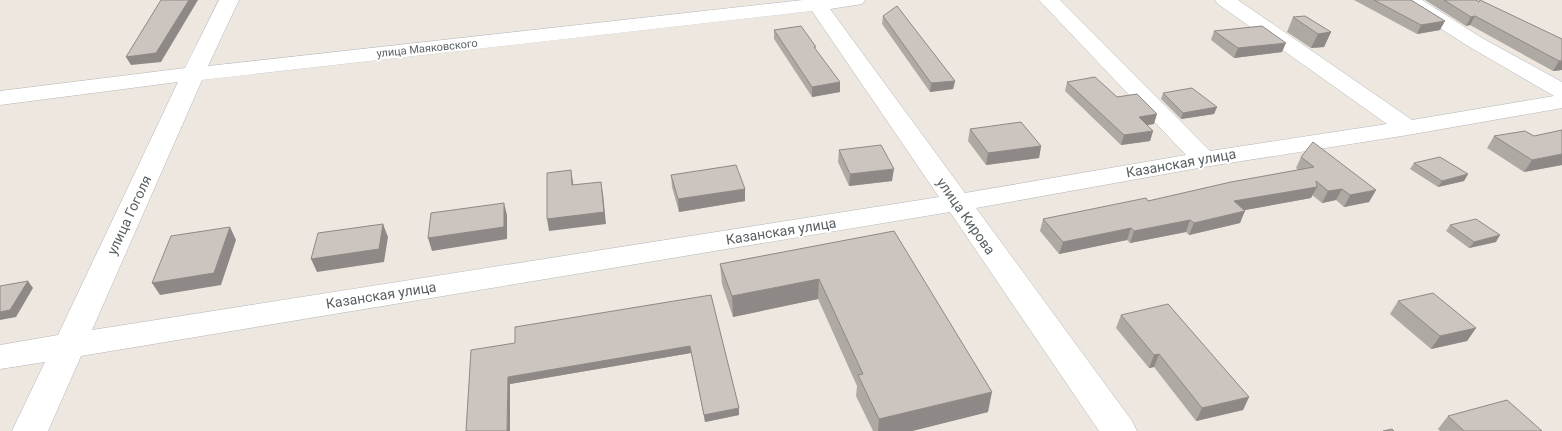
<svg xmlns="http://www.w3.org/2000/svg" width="1562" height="431" font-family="Roboto,sans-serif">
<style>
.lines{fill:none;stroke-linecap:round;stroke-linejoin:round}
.minor-casing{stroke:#b1b6b9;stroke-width:1}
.minor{fill:#fff;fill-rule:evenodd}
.wall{fill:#afa9a4}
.shaded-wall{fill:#8e8986}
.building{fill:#cbc4bf;stroke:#8e8986}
.labels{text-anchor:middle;stroke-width:4;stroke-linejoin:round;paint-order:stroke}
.far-street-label{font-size:11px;fill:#596063;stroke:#fff}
.street-label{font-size:14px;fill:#596063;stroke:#fff}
</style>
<rect width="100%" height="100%" fill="#eee7e0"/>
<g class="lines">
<defs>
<path id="minor" d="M219 0H239L208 66 803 0H865L862 4 830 9 965 193 1186 155 1039 0H1060L1210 151 1387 124 1218 4 1215 0H1238L1412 120 1554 96 1468 46 1402 4 1399 0H1422L1482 38 1562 82V108L1408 135 1204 167 976 208 1132 421 1137 431H1099L950 212 81 356 48 431H12L45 362 0 369V345L58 335 178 82 0 105V91L185 68ZM812 11 939 197 92 330 202 80Z"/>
</defs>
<!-- minor casing -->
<use href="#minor" class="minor-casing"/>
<!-- minor -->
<use href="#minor" class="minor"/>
</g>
<!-- wall -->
<path class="wall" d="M1354 0H1411L1440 30 1417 34Z
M1425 0H1476L1562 39V70L1553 71 1470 25 1466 26Z
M883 16 955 81 953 89 930 92 882 24Z
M1293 17 1331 32 1324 47 1311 48 1287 32Z
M774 30 816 50 840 92 812 97 774 39Z
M1214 31 1282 52 1234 58 1211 40Z
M1067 82 1117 97 1154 124 1147 125 1153 131 1150 141 1121 145 1065 91Z
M1163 93 1217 107 1214 114 1181 119 1161 99Z
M970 129 1041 146 1039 158 986 165 968 141Z
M1562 130V165L1524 172 1487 148 1494 136H1534Z
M839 150 892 181 849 186 838 162Z
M1301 157 1376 190 1369 202 1344 207 1336 200 1322 203 1312 195 1311 198 1244 210 1240 223 1189 235 1186 232 1130 243 1127 240 1059 254 1040 231 1043 219 1148 201 1298 170 1296 168Z
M1414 163 1468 174 1464 181 1438 187 1410 169Z
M671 175 745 189V201L679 212 672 187Z
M1450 225 1496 242 1469 248 1446 231Z
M894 231 988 412 912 431H873L856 396 857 386 818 299 733 317 722 284 720 264Z
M711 295 739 408V415L705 422 691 353 510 384 466 431 515 343Z
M1398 301 1476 328 1467 341 1431 349 1390 314Z
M1121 315 1249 397 1243 410 1196 421 1154 367 1149 368 1116 328Z
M1448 416 1542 431H1440L1438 429Z"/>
<!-- shaded-wall -->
<path class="shaded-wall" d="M189 0H198L161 62 131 65 126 57Z
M1475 16 1470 25 1466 26 1471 17Z
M1445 21 1440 30 1417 34 1421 25Z
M1331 32 1324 47 1311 48 1318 34Z
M1286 43 1282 52 1234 58 1238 48Z
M1559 61H1562V70L1553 71Z
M955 81 953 89 930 92 931 83Z
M840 82V92L812 97V87Z
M1217 107 1214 114 1181 119 1183 113Z
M1157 114 1154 124 1136 127 1139 117Z
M1153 131 1150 141 1121 145 1124 135Z
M1041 146 1039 158 986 165 988 153Z
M1562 154V165L1524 172 1532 160Z
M894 169 892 181 849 186 850 174Z
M571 170 573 182 574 198 572 185Z
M1468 174 1464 181 1438 187 1442 181Z
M601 182 603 194 606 224 549 231 547 219Z
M1317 187 1311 198 1229 213 1234 201Z
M745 189V201L679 212 678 199Z
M1342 189 1336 200 1322 203 1328 191Z
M1376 190 1369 202 1344 207 1350 195Z
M504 203 507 215V239L432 251 428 238Z
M1245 211 1240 223 1189 235 1194 223Z
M1190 220 1186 232 1130 243 1134 231Z
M383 224 388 237 384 262 317 272 311 259Z
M230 227 236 240 221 285 160 295 152 283Z
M1131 228 1127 240 1059 254 1063 242Z
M1500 235 1496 242 1469 248 1474 242Z
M819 279 818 299 733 317 732 296Z
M28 281 33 288 16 317 0 320V312Z
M1476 328 1467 341 1431 349 1440 336Z
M690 346 691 353 510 384V431H507L508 377Z
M1159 354 1154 367 1149 368 1154 355Z
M992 392 988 412 912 431H878L879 419Z
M1249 397 1243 410 1196 421 1202 408Z
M739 408V415L705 422 704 415Z"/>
<!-- building -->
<path class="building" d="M161 0H189L156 53 126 57Z
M1374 0H1411L1445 21 1421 25Z
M1444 0H1476L1479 2 1480 0 1562 39V61H1559L1475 16 1471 17Z
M897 6 955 81 931 83 883 16Z
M1305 16 1331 32 1318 34 1293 17Z
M801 26 816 47H814L840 82 812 87 774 30Z
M1262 26 1286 43 1238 48 1214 31Z
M1095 77 1117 97 1137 94 1157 114 1139 117 1153 131 1124 135 1067 82Z
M1192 88 1217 107 1183 113 1163 93Z
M1021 122 1041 146 988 153 970 129Z
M1562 130V154L1532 160 1494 136 1525 131 1534 136Z
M1313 142 1376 190 1350 195 1342 189 1328 191 1316 181 1317 187 1234 201 1245 211 1194 223 1190 220 1134 231 1131 228 1063 242 1043 219 1146 198 1148 201 1231 182 1314 167 1301 157Z
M881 145 894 169 850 174 839 150Z
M1440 157 1468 174 1442 181 1414 163Z
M736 165 745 189 678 199 671 175Z
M571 170 572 185 601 182 604 212 547 219V173Z
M504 203V227L428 238 431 213Z
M1476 219 1500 235 1474 242 1450 225Z
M383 224 379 249 311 259 318 233Z
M230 227 214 273 152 283 171 236Z
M894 231 992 392 879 419 858 375 863 374 819 279 732 296 720 264Z
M28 281 10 310 0 312V286Z
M1433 293 1476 328 1440 336 1398 301Z
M711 295 739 408 704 415 690 346 508 377 507 431H466L471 350 515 343V327Z
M1168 304 1249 397 1202 408 1159 354 1154 355 1121 315Z
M1507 400 1542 431H1464L1448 416Z
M1392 429 1394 431H1383Z"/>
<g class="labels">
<!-- far-street labels -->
<g class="far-street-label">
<text transform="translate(427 48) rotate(-6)" y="4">улица Маяковского</text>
</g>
<!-- street labels -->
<g class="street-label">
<text transform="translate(1181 163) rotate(-10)" y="5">Казанская улица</text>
<text transform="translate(129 215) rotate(-65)" y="5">улица Гоголя</text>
<text transform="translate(966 216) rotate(55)" y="5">улица Кирова</text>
<text transform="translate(781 231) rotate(-9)" y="5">Казанская улица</text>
<text transform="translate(381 295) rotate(-9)" y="5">Казанская улица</text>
</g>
</g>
</svg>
